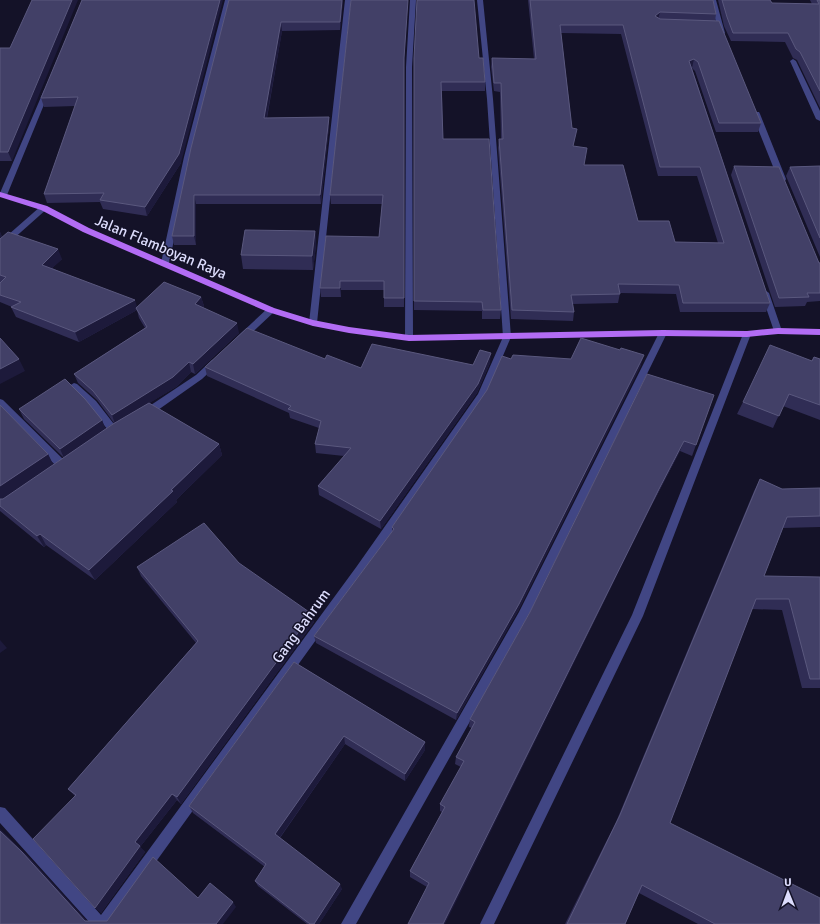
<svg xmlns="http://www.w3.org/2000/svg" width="820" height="924" font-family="Signika,sans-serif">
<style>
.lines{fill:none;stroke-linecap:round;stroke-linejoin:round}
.minor{fill:#414684;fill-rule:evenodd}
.major{fill:#b26cf4;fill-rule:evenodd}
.wall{fill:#302d55;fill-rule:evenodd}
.shaded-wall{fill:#1d1a3b}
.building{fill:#424067;stroke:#5a587e;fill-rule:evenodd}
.labels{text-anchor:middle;stroke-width:3;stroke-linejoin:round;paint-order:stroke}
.street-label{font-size:15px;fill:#dcdcfc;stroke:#141228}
</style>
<rect width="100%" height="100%" fill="#141228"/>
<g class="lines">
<!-- minor -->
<path class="minor" d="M225 0H231L192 157 169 263 165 266 161 263 184 157Z
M345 0H351L317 323 313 326 309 323Z
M410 0H416L412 67 413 338 409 341 405 338 406 67Z
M477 0H483L493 99 511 337 485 398 365 572 111 924H91L0 823V807L5 808 101 915 357 566 478 394 503 337 487 99Z
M710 0H716L725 33 724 34 719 33Z
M793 59 796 61 820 111V121L816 119 790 61Z
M47 88 50 90 7 195 3 197H0V193L44 90Z
M753 112H759L760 114 786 179 785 181H782L778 179 752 114Z
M41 206H44L48 208 3 248 0 249V242Z
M765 290 769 293 782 331 781 333 778 334 774 331 761 293Z
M271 307 274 308 275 310 274 312 243 341H237L236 339 237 337 268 308Z
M663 330 667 333 527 620 356 924H341L519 612 659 333Z
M747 331 751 334 643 616 494 924H480L632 615 743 334Z
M215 359 218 360 220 362 218 364 202 379 148 417H142L140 414 142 411 196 375 212 360Z
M74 383 77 384 96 401 117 428 119 431 117 434H111L90 407 69 386Z
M0 399 3 400 67 463 68 466 67 469H59L0 409Z"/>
<!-- major -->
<path class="major" d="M0 192 47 206 89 228 274 308 313 320 349 327 409 335 663 330 747 331 778 328 820 329V335L778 334 747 337 663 336 409 341 349 333 313 326 268 312 83 232 41 210 0 197Z"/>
</g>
<!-- wall -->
<path class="wall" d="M82 0 181 163 147 216 103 209 100 202 47 203 44 194 75 106 44 107 41 98Z
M229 0H343L340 30 282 31 267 118 329 117V126L321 204H196V245H174L172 236Z
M528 0H713L716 14 715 21 761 123 758 132H716L695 71 692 68 770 303 766 312H680L676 294 620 293 618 303 573 304 574 312 573 321 511 319 498 148 499 139H501L500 92 494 91 491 67 492 58 534 59ZM561 33 621 34 658 176H697L718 243 675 242 638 221 584 165 573 146 575 138 572 128Z
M718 0H770L772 3 812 4 810 0H820V108L797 60 793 58 785 42 731 41 724 26Z
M0 48 12 161H0Z
M414 58H479L485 82V91H442L443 139 501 310 500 319H482V311L414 310Z
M404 67V307H384V290H341V297H321L320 288 379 237 382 204H331L330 195Z
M734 166 820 263V301L807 302 805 306 775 307 731 175Z
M820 166V257L786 176 790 167Z
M315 231 316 245 313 270 243 269 241 255Z
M0 232 2 237 62 259 52 268 137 307 201 297 204 306 203 307 239 333 195 374 191 372 176 387 149 403 219 444 222 455 176 500 177 502 95 580 46 545 44 547 0 511V405L48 454 53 465 64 458 24 419 19 409 102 420 105 429 114 423 97 400 78 383 74 374 145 328 139 318 137 310 79 342 16 317 11 307H12L0 302Z
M814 357 820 359V420L783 406 773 428 737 414 743 402 812 361Z
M325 359 361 368 473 365 490 363 477 393 381 529 319 495 318 486 344 456 316 453 315 444 319 428 290 418 289 413 207 376 205 367Z
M511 359 641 365 518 611 456 720 316 643 314 636 392 532V527Z
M647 374 696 445 692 456 680 451 655 499 427 887 410 877V871L442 812 440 811V804L461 767 455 764 456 757 472 728 469 727 470 719 530 612Z
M760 479 782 489 820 488V527L783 528 764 576 820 577V688H802L782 610 752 609 670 823 820 924H698L639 893 625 924H565L616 822 754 491Z
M239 563 314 622 181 804 177 800 140 847 145 852 101 913 75 796 68 789 196 643 141 576 137 567Z
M294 662 425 742V750L405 781 345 744 280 838 342 889 319 924H307L258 886 255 881 265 867 193 813 189 806Z"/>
<!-- shaded-wall -->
<path class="shaded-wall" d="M72 0H78L12 161 8 152Z
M220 0H223L181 163 147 216 145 207Z
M342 0H343L340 30V22Z
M408 0 404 67V307V58Z
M660 12 658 20 655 16Z
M281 22 282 31 265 127 264 118Z
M694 59 692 68 689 61Z
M329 117V126L321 204 320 195Z
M194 195 196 204V245L194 236Z
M315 231 316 245 313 270 312 256Z
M0 232 3 238 0 240Z
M58 249 62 259 46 274 42 265Z
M340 281 341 290V297L340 288Z
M201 297 204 306 197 313 195 304Z
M135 300 138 310 136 308 137 310 79 342 75 332Z
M237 323 239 333 195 374 193 364Z
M491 353 490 363 477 393 381 529 380 521Z
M644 355 641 365 518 611 456 720 457 713Z
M19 359 25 371 0 384V369Z
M189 362 191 372 176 387 115 424 112 415Z
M102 420 106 430 64 458 60 449Z
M684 441 680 451 655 499 445 924H443L659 489Z
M219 444 222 455 176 500 177 502 95 580 89 570Z
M48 454 54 466 0 502V486Z
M40 534 46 545 44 547 37 536Z
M312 614 314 622 181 804 177 797Z
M0 640 7 648 0 653Z
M344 736 345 744 278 840 275 834Z
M425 742V750L405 781V774Z
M172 794 177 800 140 847 145 852 101 913 95 908 135 842Z
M0 829 29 857 90 924 85 921 0 831Z
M340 884 342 889 319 924H314Z
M233 902 236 907 223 924H216Z"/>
<!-- building -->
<path class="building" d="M32 0H72L8 152H0V48H10Z
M82 0H220L179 154 145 207 100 200 104 193 44 194 78 97 41 98Z
M229 0H342L340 22H281L264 118 329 117 320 195H194V236H172L191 148Z
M351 0H408L404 58V298H384V281H340V288H320L326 236 379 237 383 195H330Z
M417 0H474L479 58H483L485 82H441L443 139H489L501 310H483L482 302 414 301V58Z
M530 0H713L716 14 660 12 655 16 660 19 719 21 761 123H719L698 62 694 59 689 61 770 303H683L679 285 618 284 620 294 571 295 574 312 512 310 499 139H503L501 83H494L492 58 536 59ZM560 25H623L660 167H700L724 243 675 242 669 221H638L623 165H584L587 148 573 146 577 129 572 128Z
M722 0H770L772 3 819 4 817 0H820V91L800 52 796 49 788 33H733L727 17Z
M734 166 779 167 819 263H820V293H807L809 297 779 298Z
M820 166V238L790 167Z
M245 230 315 231 312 256 241 255Z
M8 232 58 249 42 265 135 300 75 332 11 307 21 302 0 295V283L6 277 0 275V239Z
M164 282 201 297 195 304 237 323 193 364 189 362 173 377 112 415 93 391 74 374 147 327 136 308Z
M247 328 325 359 327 355 361 368 372 344 473 365 480 350 491 353 478 384 380 521 318 486 351 448 315 444 321 421 288 409 291 406 205 367Z
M0 338 19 359 0 369Z
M581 338 620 350 621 348 644 355 519 604 457 713 314 636 394 529 392 527 487 390 502 356 511 359 513 355 571 359Z
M770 345 812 361 814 357 820 359V405L789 394 779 416 743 402Z
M647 374 714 395 696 445 684 441 659 489 443 924H408L429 883 410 871 445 807 440 804 464 761 456 757 475 722 470 719 530 612Z
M65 379 85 399 102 420 60 449 19 409Z
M149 403 219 444 171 490 173 491 89 570 40 534 37 536 0 506V499H3L113 424Z
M0 405 48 454 0 486Z
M760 479 782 489 820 488V516L787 517 764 576 820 577V679H810L789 599H756L670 823 820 898V924H715L642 885 625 924H567L620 815Z
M204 523 239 563 312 614 177 797 172 794 135 842 140 846 95 908 33 839 76 795 68 789 198 641 137 567Z
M294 662 425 742 405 774 344 736 275 834 340 884 314 924H310L255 881 266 864 189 806Z
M0 831 22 852 85 921H107L153 857 198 898 210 883 233 902 216 924H0Z"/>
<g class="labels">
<!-- street labels -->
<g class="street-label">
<text transform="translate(161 247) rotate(23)" y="5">Jalan Flamboyan Raya</text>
<text transform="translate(301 626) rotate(-54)" y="5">Gang Bahrum</text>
</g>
</g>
<!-- north arrow -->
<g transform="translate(788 892) rotate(359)" stroke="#141228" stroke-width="3" paint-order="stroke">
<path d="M0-3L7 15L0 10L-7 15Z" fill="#dcdcfc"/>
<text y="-6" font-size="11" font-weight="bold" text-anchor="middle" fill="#dcdcfc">U</text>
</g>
</svg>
